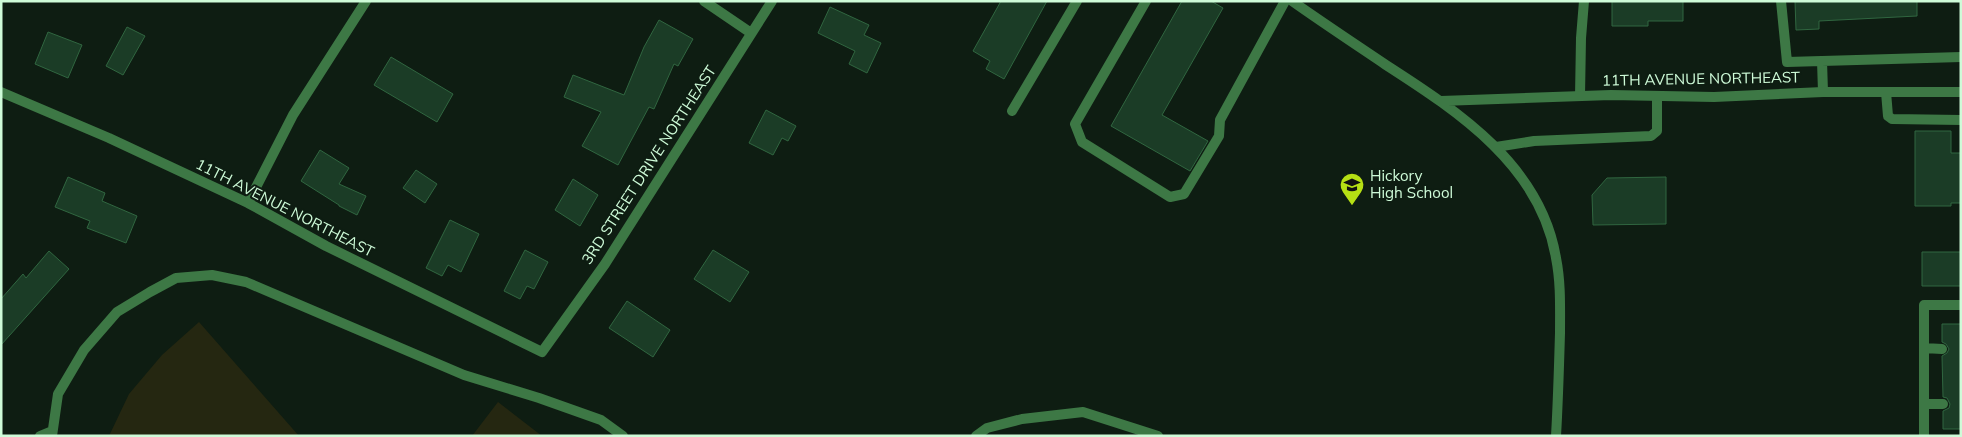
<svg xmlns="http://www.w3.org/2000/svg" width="1962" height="437" font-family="Mulish,sans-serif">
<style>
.green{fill:#252711}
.building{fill:#1b3c26;stroke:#306640}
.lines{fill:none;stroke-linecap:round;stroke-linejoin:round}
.service{stroke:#3d7845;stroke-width:10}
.minor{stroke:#3d7845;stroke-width:10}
.labels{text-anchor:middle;stroke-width:4;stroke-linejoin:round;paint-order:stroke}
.street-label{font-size:15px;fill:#cefbd8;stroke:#0e1d12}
.poi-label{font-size:15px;fill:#cefbd8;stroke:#0e1d12;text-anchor:start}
</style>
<rect width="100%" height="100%" fill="#0e1d12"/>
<!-- green -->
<path class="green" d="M199 322 299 436H109L129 394 162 355Z
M498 402 542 436H472Z"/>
<!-- building -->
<path class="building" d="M1001 1H1047L1004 79 986 69 990 61 973 51Z
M1182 1H1211L1223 8 1162 115 1208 141 1190 171 1111 126Z
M1612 1H1683V21H1648V26H1612Z
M1795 1H1917V16L1819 21V29L1796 30Z
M830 7 869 25 864 35 881 43 867 73 849 64 855 51 818 33Z
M659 20 693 39 678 66 674 64 654 109 649 107 618 165 582 146 601 112 564 97 573 75 624 95 644 47Z
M127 27 145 36 123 75 106 66Z
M48 32 82 45 68 78 35 64Z
M391 57 453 94 437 122 374 85Z
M766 110 796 126 788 141 782 138 773 155 749 143Z
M1915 131H1951V153H1961V203H1951V206H1915Z
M320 150 349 168 339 184 366 196 357 215 339 206V205L301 181Z
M416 170 437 184 425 203 403 188Z
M68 177 105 193 102 201 137 216 126 243 87 228 90 221 55 207Z
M1666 177V224L1593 225 1592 195 1607 178Z
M573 179 598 195 580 226 555 210Z
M450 220 479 234 461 272 448 265 442 276 426 268Z
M525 250 548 262 534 289 527 286 520 299 504 291Z
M713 250 749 272 730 302 694 279Z
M49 251 69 269 1 345V299L23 274 26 278Z
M1922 252H1961V286H1922Z
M627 301 670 330 653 357 609 328Z
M1942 324H1961V429H1943V411L1949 408 1950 404 1947 398 1943 397 1942 356 1947 353 1949 349 1946 344 1942 342Z"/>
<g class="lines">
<!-- service -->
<path class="service" d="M1146 1 1075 124 1082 142 1170 197 1184 194 1219 136 1220 120 1285 1
M1781 1 1787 62 1961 57
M1822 61 1823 92
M1886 92 1888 116 1892 119 1961 120
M1580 96 1581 38 1584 1
M1012 111 1077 1
M1496 147 1534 141 1651 136 1657 131V96
M1924 348 1942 349
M1924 404H1943
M40 436 52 431
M52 436 58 394 84 350 117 312 150 292 176 278 212 275 246 282 464 375 539 398 601 420 623 436
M976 436 987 428 1022 419 1083 412 1158 436
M1924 436V305H1961"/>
<!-- minor -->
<path class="minor" d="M704 1 751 33
M1292 1C1323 23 1355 44 1386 65 1459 112 1541 166 1556 258 1561 283 1560 308 1560 333 1559 368 1558 402 1556 436
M1 92 109 138 248 203 326 246 542 352 605 264 772 1
M1441 101 1611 95 1714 97 1823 92H1961
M248 203 293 115 366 1"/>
</g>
<!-- icons -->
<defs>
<symbol id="school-pin" viewBox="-11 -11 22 30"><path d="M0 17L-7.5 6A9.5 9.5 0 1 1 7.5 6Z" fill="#b6e014" stroke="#0e1d12"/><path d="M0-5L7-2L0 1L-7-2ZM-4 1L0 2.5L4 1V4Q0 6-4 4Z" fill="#111"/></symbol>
</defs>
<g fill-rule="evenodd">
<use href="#school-pin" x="1338" y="171" width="28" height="38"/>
</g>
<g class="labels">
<!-- street labels -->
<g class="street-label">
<text transform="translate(1701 79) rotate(-1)" y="5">11TH AVENUE NORTHEAST</text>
<text transform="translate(649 165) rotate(-57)" y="5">3RD STREET DRIVE NORTHEAST</text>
<text transform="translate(285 208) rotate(27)" y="5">11TH AVENUE NORTHEAST</text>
</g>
<!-- poi labels -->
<g class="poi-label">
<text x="1370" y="181">Hickory<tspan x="1370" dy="17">High School</tspan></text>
</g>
</g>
<!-- border -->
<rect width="1962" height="437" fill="none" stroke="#cefbd8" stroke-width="5"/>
</svg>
